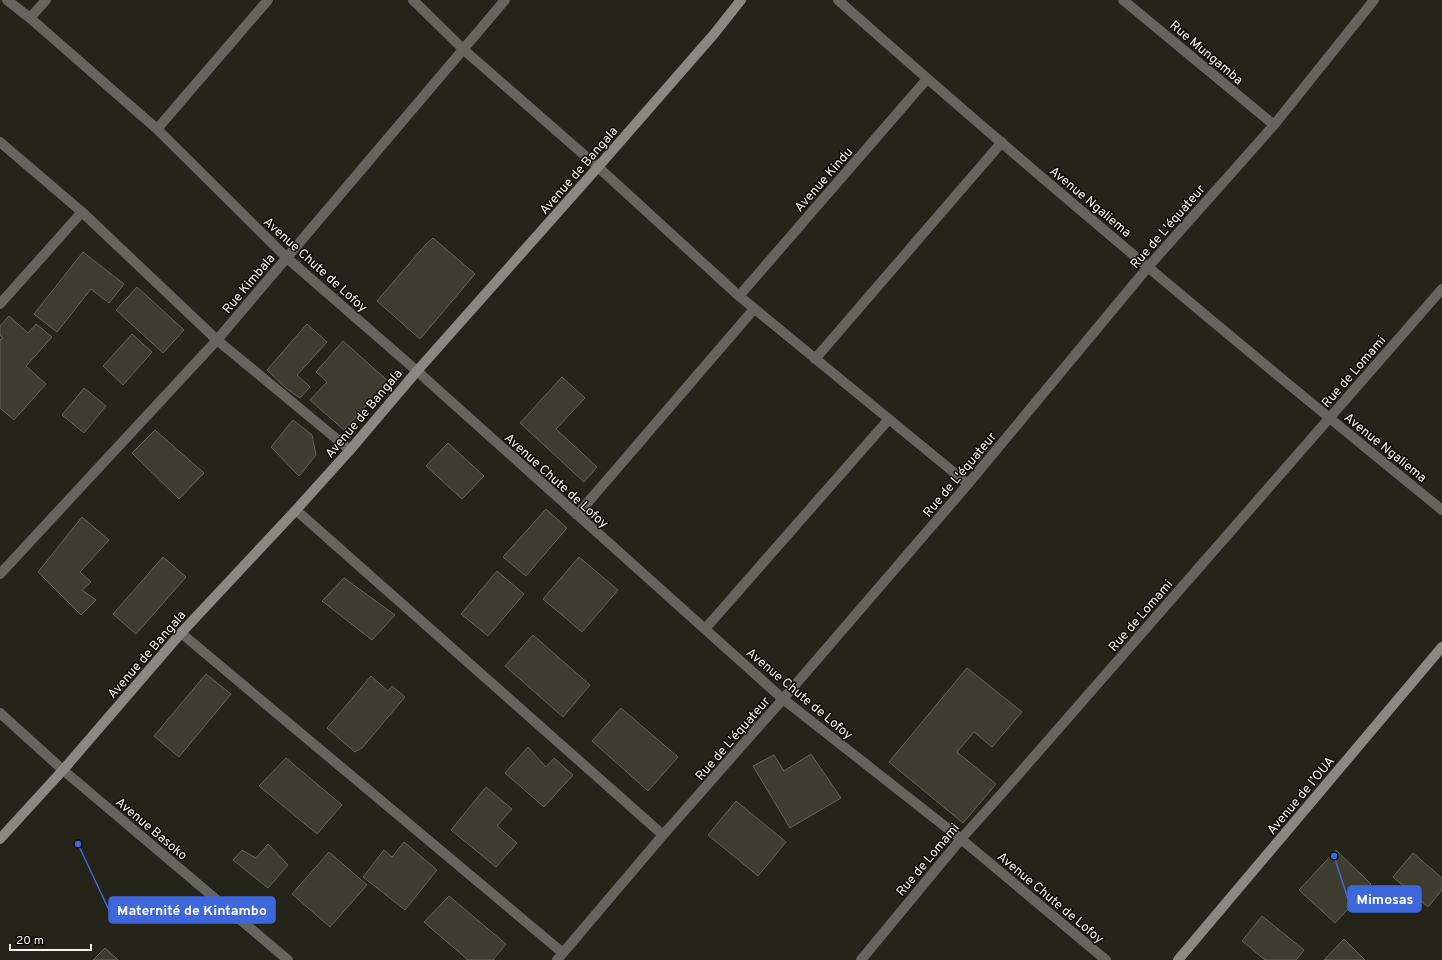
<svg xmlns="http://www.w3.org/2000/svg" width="1442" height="960" font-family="Overpass,sans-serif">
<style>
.building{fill:#3e3c2f;stroke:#676557}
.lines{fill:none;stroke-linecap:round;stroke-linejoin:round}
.street{stroke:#65645e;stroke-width:10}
.secondary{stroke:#8a897f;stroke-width:10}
.labels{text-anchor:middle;stroke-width:3;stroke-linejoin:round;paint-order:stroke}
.street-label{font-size:13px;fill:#f6f5ed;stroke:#0d0d08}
.leader{fill:none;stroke:#3e67db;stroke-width:1.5}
.callout-dot{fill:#3e67db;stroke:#0d0d08;stroke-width:1.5}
.callout{fill:#3e67db;stroke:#3e67db;stroke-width:1.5}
.callout-label{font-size:14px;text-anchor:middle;font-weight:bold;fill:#fff}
</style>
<rect width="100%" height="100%" fill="#252418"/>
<!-- building -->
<path class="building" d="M433 238 475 274 420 339 377 301 426 244Z
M83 252 124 284 109 303 91 289 57 332 34 314Z
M137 287 184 330 163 353 116 310Z
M9 316 28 333 36 324 52 337 26 366 46 384 14 420 0 408V340L3 338 0 335V326Z
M307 324 327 342 297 375 310 387 300 398 287 389 267 370Z
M132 334 152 352 123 385 103 366Z
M343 341 388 381 344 430 310 400 327 382 316 372Z
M562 377 585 398 556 429 597 467 584 482 520 423Z
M84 388 106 406 84 433 62 415Z
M293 420 312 435 316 455 299 476 271 447Z
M155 430 204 473 179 499 132 453Z
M448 443 484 476 462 499 426 466Z
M546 509 567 528 526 576 503 557Z
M82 517 109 540 80 572 91 582 82 590 96 600 81 615 38 572Z
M163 557 186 577 136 634 113 614Z
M579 557 618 590 582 632 543 599Z
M497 571 524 594 488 636 461 614Z
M344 578 395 615 372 640 322 601Z
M533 635 590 685 563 717 505 666Z
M967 668 1022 712 992 747 974 732 957 752 996 784 963 823 889 762Z
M206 674 231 694 179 757 154 736Z
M371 676 388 691 392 686 405 697 362 748 355 752 327 728Z
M621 708 678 757 648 791 592 741Z
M528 747 546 767 554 758 573 775 544 807 505 773Z
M811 754 841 798 790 828 753 766 774 755 784 771Z
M286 758 342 805 317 834 259 786Z
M486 787 512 809 497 826 517 843 496 867 451 830Z
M736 801 786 842 758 876 708 835Z
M404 842 437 870 405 910 363 877 384 850 392 857Z
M268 844 288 865 268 888 233 860 242 850 256 858Z
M1336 850 1371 884 1335 923 1299 890Z
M329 852 367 885 330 927 292 894Z
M1413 853 1442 878V890L1428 907 1393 877Z
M449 896 506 944 493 960H468L424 922Z
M1262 916 1304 950 1296 960H1265L1242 941Z
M1344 939 1365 960H1324Z
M105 948 118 960H93Z"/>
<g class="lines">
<!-- street -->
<path class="street" d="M7 0 30 18 157 129 287 258 417 371 783 699 961 839 1106 960
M413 0 464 50 598 167 739 296 968 484
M838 0C1035 175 1238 344 1442 510
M1123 0 1274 125
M30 18 46 0
M157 129 268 0
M0 142 82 212 217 340 350 450
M739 296 927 79
M0 304 82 212
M815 359 1002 142
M296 510 663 835
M577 515 754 309
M0 574 217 340 505 0
M705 629 889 419
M181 633 563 953
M0 713 63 770 288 960
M557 960 663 835 783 699 968 484 1148 267 1274 125 1374 0
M861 960 961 839 1004 791 1442 289"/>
<!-- secondary -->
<path class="secondary" d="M0 839 63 770 181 633 296 510 350 450 417 371 598 167 714 34 741 0
M1178 960 1442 647"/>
</g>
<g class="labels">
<!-- street labels -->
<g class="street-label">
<text transform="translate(1207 52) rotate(40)" y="5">Rue Mungamba</text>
<text transform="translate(578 170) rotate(-49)" y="5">Avenue de Bangala</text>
<text transform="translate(823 179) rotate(-49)" y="5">Avenue Kindu</text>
<text transform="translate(1091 201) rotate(40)" y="5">Avenue Ngaliema</text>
<text transform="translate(1167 226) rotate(-49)" y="5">Rue de L'équateur</text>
<text transform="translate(316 264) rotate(42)" y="5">Avenue Chute de Lofoy</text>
<text transform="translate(248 283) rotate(-50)" y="5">Rue Kimbala</text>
<text transform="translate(1353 371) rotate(-49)" y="5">Rue de Lomami</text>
<text transform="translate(363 413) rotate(-50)" y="5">Avenue de Bangala</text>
<text transform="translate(1386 447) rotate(39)" y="5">Avenue Ngaliema</text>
<text transform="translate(959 474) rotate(-50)" y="5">Rue de L'équateur</text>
<text transform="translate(557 480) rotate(42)" y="5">Avenue Chute de Lofoy</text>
<text transform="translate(1140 615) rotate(-49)" y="5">Rue de Lomami</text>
<text transform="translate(146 654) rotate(-49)" y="5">Avenue de Bangala</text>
<text transform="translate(800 693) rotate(40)" y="5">Avenue Chute de Lofoy</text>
<text transform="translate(732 738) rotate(-49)" y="5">Rue de L'équateur</text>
<text transform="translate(1300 795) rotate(-50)" y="5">Avenue de l’OUA</text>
<text transform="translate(152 828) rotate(40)" y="5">Avenue Basoko</text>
<text transform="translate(927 859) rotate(-50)" y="5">Rue de Lomami</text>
<text transform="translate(1051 897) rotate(40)" y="5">Avenue Chute de Lofoy</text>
</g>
</g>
<!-- callouts -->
<path class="leader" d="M1334 856L1348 899M78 844L109 910"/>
<g class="callout-dot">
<circle cx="1334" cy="856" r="4"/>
<circle cx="78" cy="844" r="4"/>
</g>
<g class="callout">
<rect x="1348" y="886" width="73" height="26" rx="4"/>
<rect x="109" y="897" width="166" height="26" rx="4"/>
</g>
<g class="callout-label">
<text x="1385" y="904">Mimosas</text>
<text x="192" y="915">Maternité de Kintambo</text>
</g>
<!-- scale -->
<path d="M10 944v6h81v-6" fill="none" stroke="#f6f5ed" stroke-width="2"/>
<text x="16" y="944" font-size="12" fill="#f6f5ed" stroke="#0d0d08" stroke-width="3" paint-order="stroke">20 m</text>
</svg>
